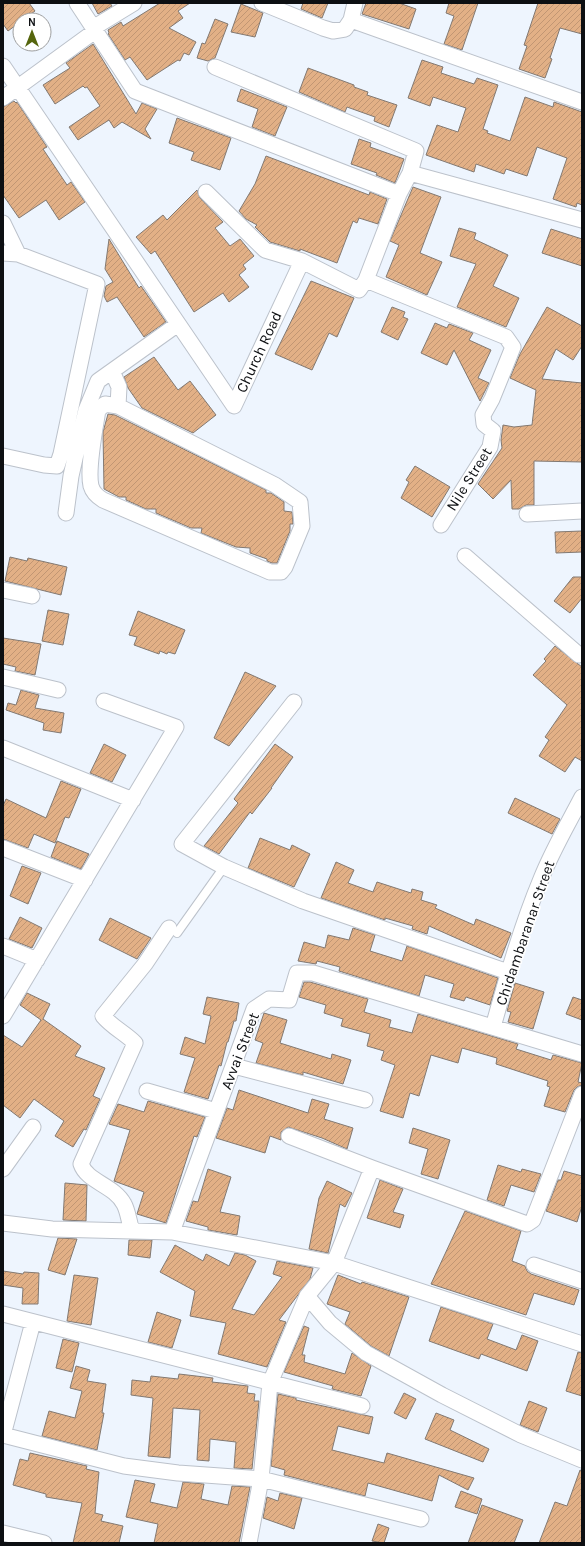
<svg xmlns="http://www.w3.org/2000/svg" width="585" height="1546" font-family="Karla,sans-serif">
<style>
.building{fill:url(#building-hatch);stroke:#827972}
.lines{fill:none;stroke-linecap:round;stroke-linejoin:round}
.service-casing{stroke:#bcc2cb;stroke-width:10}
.minor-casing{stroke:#bcc2cb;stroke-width:17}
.service{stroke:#fff;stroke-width:8}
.minor{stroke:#fff;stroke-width:15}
.labels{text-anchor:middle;stroke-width:3.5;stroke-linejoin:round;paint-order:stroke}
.street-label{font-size:15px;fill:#0d0f12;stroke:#fff}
</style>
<defs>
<pattern id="building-hatch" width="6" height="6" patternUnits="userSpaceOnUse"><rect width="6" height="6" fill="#e2b086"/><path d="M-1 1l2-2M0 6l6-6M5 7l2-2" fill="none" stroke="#c19673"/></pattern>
</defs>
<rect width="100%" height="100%" fill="#eef5fe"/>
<!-- building -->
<path class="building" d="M3 3H29L35 11 8 31 3 24Z
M92 3H110L112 6 98 14Z
M160 3H190L178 11 183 18 169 28 196 42 189 55 184 53 180 61 178 60 147 80 130 57 125 60 108 34 109 33 108 30 121 22 123 26Z
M303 3H328L322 18 301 9Z
M366 3H399L416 9 409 29 362 14Z
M449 3H478L462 50 444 44 454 16 446 13Z
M538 3H582V34L560 28 550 58 552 59 545 78 519 69 527 46 524 45Z
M241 4 263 13 255 37 231 32Z
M215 19 228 24 215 58 208 61 197 58 202 43 205 44Z
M93 44 136 114 142 103 157 109 145 129 151 139 122 122 114 128 109 120 78 140 69 127 100 106 87 87 85 88 83 86 55 104 43 85 70 68 66 63Z
M422 60 443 67 441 73 474 84 477 78 498 85 483 129 488 131 487 133 510 141 525 97 553 107 554 102 582 112V205L577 203 576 207 553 199 567 158 537 147 527 176 506 169 504 174 476 164 474 172 426 155 437 125 458 132 466 108 433 97 430 106 408 98Z
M308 68 354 85V87L368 92 367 95 397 105 389 127 374 121 375 117 347 107 345 112 299 92Z
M241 89 287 107 275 136 252 127 258 109 237 101Z
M14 101 16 103 17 102 47 147 43 149 67 185 71 182 85 202 59 220 46 200 19 218 3 195V107Z
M177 118 231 138 220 170 191 160 194 152 169 143Z
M359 139 371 143 370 147 404 159 395 183 376 175 377 173 351 164Z
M266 156 369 195 370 192 387 199 378 224 359 218 357 223 353 221 337 263 300 249V251L270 242 255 227 257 225 246 219 239 211 255 184Z
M413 187 441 197 420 253 442 262 427 295 386 277 399 245 390 241Z
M197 190 200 198 223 222 215 228 230 246 240 239 254 256 243 265 246 269 239 275 249 287 229 302 223 293 194 312 155 251 151 254 136 237 163 215 167 220Z
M459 228 476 233 474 239 508 255 493 286 519 298 506 327 457 307 476 264 450 256Z
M551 229 582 239V266L542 253Z
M109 239 139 288 141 286 166 322 144 337 117 297 107 302 104 296 106 286 113 282 105 269Z
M311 281 354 298 337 337 329 333 312 370 275 354Z
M392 307 405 312 403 317 408 319 398 340 381 332Z
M547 307 582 326V346L573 360 556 349 542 379 582 383V462L534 461V505H526L519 509H512L511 480 493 499 478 484 502 448 501 440 503 425 514 427 532 425 536 390 510 378 520 354Z
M435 323 447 328 449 324 473 333 469 340 491 350 478 378 489 383 480 401 454 350 447 365 421 353Z
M154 357 178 390 190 381 216 415 193 433 142 408 128 388 124 377Z
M108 414 115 415 266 490V493H271L284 502V511L292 512 293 524H290V531L277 563H272L267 561V559L250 553V548L236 547 201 533 202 528H191L156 513V509H146L126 500V497H119L104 489 103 432Z
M415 466 450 487 432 517 401 498 409 482 406 480Z
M582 531V552L556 553 555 532Z
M10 557 27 561 28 558 67 567 61 595 5 581Z
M573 577H582V598L570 613 554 601Z
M48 610 69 614 63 645 42 641Z
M138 611 185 630 175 654 168 652 167 654 160 651 159 654 134 645 137 637 129 635Z
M3 638 41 644 35 675 15 671 16 667 3 664Z
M555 646 582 667V761L575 757 565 772 539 756 549 740 545 737 567 705 533 675 546 661 544 659Z
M245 672 276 686 229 746 214 738Z
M21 690 39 695 35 708 64 713 61 733 43 730 44 723 6 710 8 703 16 705Z
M104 744 126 755 112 782 90 773Z
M275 744 293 757 271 788H272L252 814 250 812 219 854 204 846 238 803 234 799Z
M61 781 81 789 69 818 65 817 55 843 34 834 28 848 3 839V806L6 799 46 818Z
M515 798 560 819 552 834 508 813Z
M260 838 290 850 292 845 310 854 294 887 248 868Z
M57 841 89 854 81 869 51 857Z
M336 862 354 870 348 883 373 892 377 882 411 893 412 889 423 892 421 900 437 905 435 908 474 925 476 919 511 933 501 958 429 926 427 934 412 929 413 926 385 918V920L321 898Z
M22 866 41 873 28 904 10 896Z
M20 917 42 928 32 948 9 939Z
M110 918 151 938 137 959 99 940Z
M353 928 375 935 370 951 402 961 407 946 498 978 490 1005 466 997 464 1001 450 997 454 984 425 975 419 996 339 971 340 967 317 961 316 964 298 961 304 942 325 948 328 935 349 940Z
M304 982H310L368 999 364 1012 391 1020 389 1027 412 1033 418 1014 518 1044 516 1049 551 1060 553 1055 582 1063 578 1082 582 1083V1085L577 1087 574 1090 565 1112 544 1106 550 1087 547 1086 548 1081 496 1064 497 1058 462 1048 458 1063 431 1055 419 1096 410 1093 403 1118 380 1111 395 1065 381 1060 384 1051 367 1046 370 1034 341 1026 343 1019 324 1013 326 1005 299 997Z
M515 983 544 992 533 1029 508 1022 511 1012 507 1011Z
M27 993 50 1004 43 1019 81 1046 75 1056 105 1068 93 1096 100 1099 86 1130 84 1129 73 1147 55 1136 64 1121 34 1099 20 1118 3 1105V1035L22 1047 41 1020 20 1005Z
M207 997 239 1003 236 1021H234L228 1042H227L221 1066 219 1065 208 1099 184 1092 195 1058 180 1054 185 1037 205 1044 211 1016 203 1014Z
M573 997 582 1000V1020L566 1014Z
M264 1013 287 1020 280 1043 331 1059 332 1054 351 1060 343 1084 303 1072V1075L256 1063 263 1043 255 1040Z
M239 1090 308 1113 312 1099 329 1104 324 1119 353 1128 347 1149 322 1138 288 1127 281 1132V1140L270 1136 265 1153 216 1138 227 1108 233 1110Z
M148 1101 205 1117 197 1137 194 1136 166 1223 137 1214 144 1192 114 1181 130 1130 109 1124 118 1104 144 1112Z
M413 1128 450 1140 438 1179 421 1174 428 1149 409 1143Z
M498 1165 521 1172 522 1169 541 1174 534 1192 511 1185 504 1206 487 1200Z
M208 1169 231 1177 220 1212 240 1216 237 1235 208 1230V1227L186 1221 193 1201 198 1202Z
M564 1171 582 1176V1206L577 1222 546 1211 558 1180H561Z
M380 1180 403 1189 393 1212 404 1215 400 1228 367 1218Z
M327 1181 352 1193 345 1207 340 1204 328 1253 309 1249 319 1198Z
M65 1183 87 1185 86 1221 63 1220Z
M465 1211 521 1231 512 1261 525 1266 527 1271 531 1274 579 1290 574 1305 534 1293 526 1315 431 1284Z
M58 1238 77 1239 65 1275 48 1270Z
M129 1240H152L150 1258 128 1255Z
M175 1245 203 1261 206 1254 229 1266 235 1253 245 1255 256 1261 232 1309 254 1315 282 1277 273 1274 277 1261 313 1268 310 1279 279 1320 286 1322 267 1367 218 1354 226 1323 190 1316 195 1291 160 1272Z
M3 1271 23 1274 24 1272 39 1273 38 1304H22L23 1288 3 1285Z
M74 1275 98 1278 91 1325 67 1321Z
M338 1275 361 1284 362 1282 409 1297 389 1356 371 1346 345 1324 350 1312 327 1304Z
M441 1307 493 1324 487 1339 516 1350 522 1335 538 1341 527 1371 481 1354 479 1359 429 1341Z
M157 1312 181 1320 172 1348 148 1342Z
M304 1326 309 1328 302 1355H305L304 1362 345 1374 352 1353 371 1366 361 1396 332 1389 333 1386 284 1372Z
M63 1339 79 1343 72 1372 56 1368Z
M578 1352 582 1353V1396L566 1391Z
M76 1366 90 1370 87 1381 106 1384 102 1413H104L97 1450 42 1436 49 1411 75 1418 82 1391 70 1388Z
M179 1374 213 1378 212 1382 248 1386 247 1393 255 1394 254 1401H259L252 1469 234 1468 236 1442 210 1439 209 1461 197 1460 200 1410 173 1408 170 1458 148 1456 153 1398 131 1395 132 1380 150 1382 151 1376 178 1379Z
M404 1393 416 1399 406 1419 394 1413Z
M278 1394 296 1398V1400L373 1417 369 1434 338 1426 332 1450 384 1463 387 1453 474 1478 468 1490 439 1475 432 1501 368 1483 365 1496 284 1475 285 1470 271 1466Z
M529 1401 547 1408 538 1432 520 1425Z
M436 1413 454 1420 450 1430 489 1449 483 1462 425 1439Z
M30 1453 87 1466 86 1469 99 1472 95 1513 103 1515 101 1521 123 1526 119 1543H73L82 1503 46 1497V1494L13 1485 20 1459 28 1461Z
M580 1470 582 1471V1543H539L555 1502 567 1506Z
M135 1480 155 1484 150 1502 177 1508 183 1482 204 1484 201 1499 228 1505 232 1486 250 1487 239 1543H154L158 1524 126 1517Z
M461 1491 482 1499 477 1514 455 1507Z
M280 1493 302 1498 294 1529 263 1518 267 1497 278 1501Z
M482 1505 523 1520 514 1543H468Z
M378 1524 389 1528 384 1543 372 1541Z"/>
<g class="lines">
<defs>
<path id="service" d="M177 933 224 867"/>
<path id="minor" d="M77 3 135 91 399 194
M262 3 323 28 333 31 345 29 351 20
M355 3 351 20 582 102
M93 28 134 3
M3 66 234 406 302 261 359 290 366 280 399 194 410 173 582 220
M215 67 416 151 410 173
M3 98 95 31
M206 192 265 250 302 261
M3 223 18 254 97 284 61 454 57 466 44 465 3 456
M3 253 18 254
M366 280 506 337 513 347 492 399 483 415 484 424 493 431 490 447 441 525
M112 371 119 387 118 406
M90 401 98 410C95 429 87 469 91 486 93 493 98 497 103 500L270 572H281L285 567 302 526 300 502 275 485 118 406 105 404 98 410
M66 513 71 476 82 427 86 410 98 381 178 324
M527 514 582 511
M465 556 579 655
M3 590 32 596
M3 677 58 690
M294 702 182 844 224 867 303 901 508 972
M3 748 133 800
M3 848 85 880
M3 946 37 960
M3 1016 176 727 104 701
M493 1027C507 977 521 927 541 879 552 851 568 824 582 797
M234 1066 365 1100
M147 1091 216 1111
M289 1136 372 1168 527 1224 533 1220 582 1094
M3 1169 33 1127
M3 1223 52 1229 172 1232 334 1263 582 1344
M132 1231C129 1222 128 1211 124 1204 114 1185 87 1182 81 1164L135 1043C125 1033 112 1027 103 1016L145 964 169 928
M172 1232 254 1009 269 999 289 1000 297 973H313L582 1054
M534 1265 582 1281
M307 1296 330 1323 366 1353 442 1395 521 1435 582 1460
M3 1314 362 1406
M3 1435 124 1466 178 1473 261 1479 421 1519
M3 1435 33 1322
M3 1533 44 1543
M249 1543 261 1479 270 1383 307 1296 334 1263 372 1168"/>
</defs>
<!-- service casing -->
<use href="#service" class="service-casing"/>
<!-- minor casing -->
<use href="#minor" class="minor-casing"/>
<!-- service -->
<use href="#service" class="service"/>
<!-- minor -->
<use href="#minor" class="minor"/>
</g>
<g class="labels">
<!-- street labels -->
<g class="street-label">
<text transform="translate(259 352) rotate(-65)" y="5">Church Road</text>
<text transform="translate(469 479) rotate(-58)" y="5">Nile Street</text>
<text transform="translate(525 933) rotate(-71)" y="5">Chidambaranar Street</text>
<text transform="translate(240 1051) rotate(-69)" y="5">Avvai Street</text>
</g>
</g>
<!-- border -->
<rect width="585" height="1546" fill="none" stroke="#0d0f12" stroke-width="8"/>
<!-- north arrow -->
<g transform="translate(32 32)"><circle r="19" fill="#ffffff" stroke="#9e9fa0"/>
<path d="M0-3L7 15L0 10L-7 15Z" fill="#55650d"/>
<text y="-6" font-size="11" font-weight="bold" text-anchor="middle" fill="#0d0f12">N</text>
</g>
</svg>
